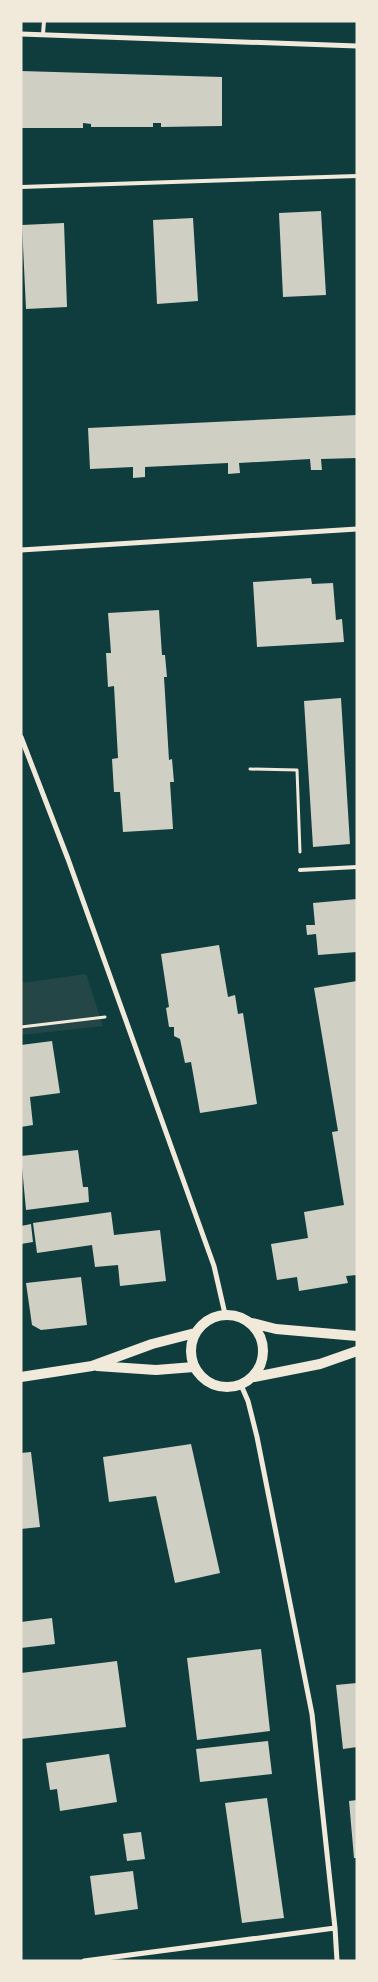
<svg xmlns="http://www.w3.org/2000/svg" width="378" height="1982" font-family="'IBM Plex Sans',sans-serif">
<style>
.green{fill:#244646}
.building{fill:#cfcfc3}
.lines{fill:none;stroke-linecap:round;stroke-linejoin:round}
.path{stroke:#f1e9da;stroke-width:3}
.service{stroke:#f1e9da;stroke-width:4}
.minor{stroke:#f1e9da;stroke-width:5}
.secondary{stroke:#f1e9da;stroke-width:10}
</style>
<rect width="100%" height="100%" fill="#0f3d3e"/>
<!-- green -->
<path class="green" d="M86 974 103 1026 21 1035V983Z"/>
<!-- building -->
<path class="building" d="M21 71 222 77V126L161 127V123H153V127H91V124L83 123V128H21Z
M321 211 326 295 283 297 279 213Z
M193 218 198 301 157 304 153 220Z
M64 223 67 307 26 309 22 225Z
M357 415V458L321 459 322 470H311L310 459 239 463 240 473 228 474V463L145 467V477L133 478V467L90 469 88 428Z
M311 578 312 584 333 583 336 620 342 619 344 642 257 647 253 582Z
M159 610 162 655H165L167 677H164L169 760 172 759 174 782H170L173 829 123 832 120 792H114L112 759 118 758 114 686 108 687 106 653H111L108 613Z
M341 698 350 844 313 847 304 701Z
M357 899V952L318 955 316 934 307 935 306 925H315L313 903Z
M219 945 228 997 235 995 238 1014 243 1013 257 1104 200 1113 191 1062 185 1063 180 1039 174 1036V1027H169L166 1008 169 1007 161 954Z
M357 981V1275L346 1276 348 1283 299 1291 297 1277 277 1280 271 1244 308 1238 304 1212 344 1205 332 1132 338 1131 314 988Z
M52 1041 60 1093 30 1097 33 1125 21 1127V1045Z
M78 1150 83 1187H88L89 1202 26 1210 21 1156Z
M111 1212 114 1235 160 1230 166 1281 120 1286 118 1265 95 1267 92 1245 37 1253 33 1223Z
M31 1224 33 1242 21 1244V1226Z
M81 1277 87 1325 41 1330 32 1325 26 1283Z
M191 1444 220 1573 175 1583 156 1496 109 1502 103 1457Z
M31 1452 40 1527 21 1529V1453Z
M52 1618 55 1644 21 1648V1622Z
M261 1649 270 1731 197 1740 187 1658Z
M117 1661 126 1727 21 1739V1673Z
M357 1683V1747L343 1749 336 1685Z
M268 1741 272 1774 200 1782 196 1749Z
M109 1754 117 1802 60 1811 57 1789 50 1790 46 1763Z
M267 1798 284 1918 242 1923 225 1803Z
M357 1800V1858H354L349 1801Z
M141 1832 145 1859 127 1861 123 1834Z
M133 1871 138 1909 95 1915 90 1876Z"/>
<g class="lines">
<!-- path -->
<path class="path" d="M250 769 297 770 300 852
M21 1027 105 1017"/>
<!-- service -->
<path class="service" d="M43 34 44 21
M21 187 357 176
M300 870 357 867"/>
<!-- minor -->
<path class="minor" d="M21 34 357 46
M21 550 357 529
M21 737 68 859 214 1266 225 1314
M241 1385 248 1401 257 1437 312 1714 335 1928 337 1961
M84 1961 335 1928"/>
<!-- secondary -->
<path class="secondary" d="M191 1351a36 36 0 1 1 72 0a36 36 0 1 1-72 0Z
M252 1323 276 1329 357 1336
M97 1366 156 1370 194 1367
M21 1377 92 1366 152 1344 195 1333
M254 1377 320 1364 357 1351"/>
</g>
<!-- border -->
<rect width="378" height="1982" fill="none" stroke="#f1e9da" stroke-width="45"/>
</svg>
